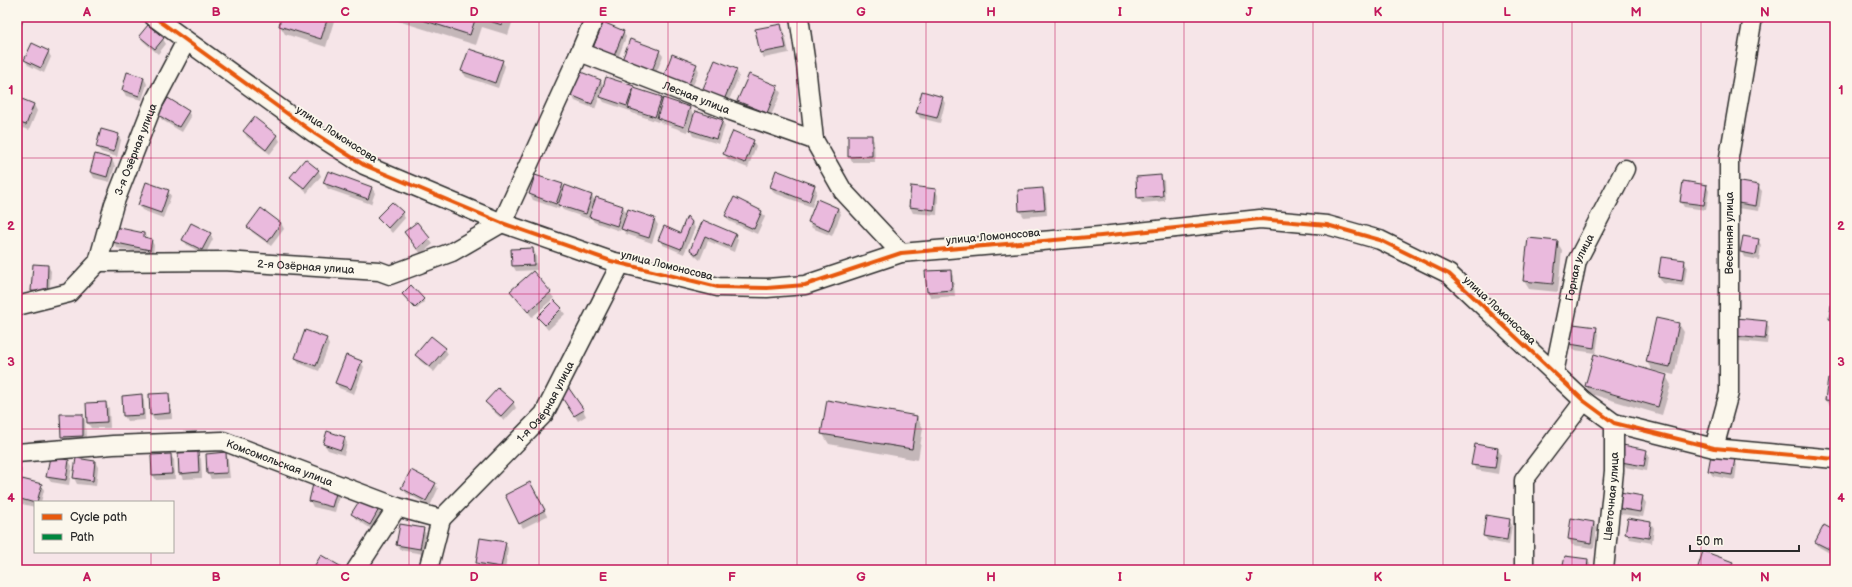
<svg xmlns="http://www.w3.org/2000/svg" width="1852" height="587" font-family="'Balsamiq Sans',sans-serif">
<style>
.shadow{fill:#0003}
.building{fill:#eabadd;stroke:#2b2b2b}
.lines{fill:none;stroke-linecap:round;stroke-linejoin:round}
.minor-casing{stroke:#2b2b2b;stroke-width:21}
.minor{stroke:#fbf7ec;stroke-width:18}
.quiet{stroke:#00873e;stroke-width:3;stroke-dasharray:6 3;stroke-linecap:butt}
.cycleway-casing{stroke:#fbf7ec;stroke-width:6}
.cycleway{stroke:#e8590c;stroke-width:4}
.grid{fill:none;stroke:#c2185b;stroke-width:1;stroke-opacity:0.55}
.labels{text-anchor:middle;stroke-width:3.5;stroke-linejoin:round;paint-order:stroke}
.street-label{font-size:11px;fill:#2b2b2b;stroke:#fbf7ec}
.neatline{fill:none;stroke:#c2185b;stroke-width:1.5}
.grid-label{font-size:13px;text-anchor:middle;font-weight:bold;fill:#c2185b}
</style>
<rect width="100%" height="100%" fill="#f6e5e8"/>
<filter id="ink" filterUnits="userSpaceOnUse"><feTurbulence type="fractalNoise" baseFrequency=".025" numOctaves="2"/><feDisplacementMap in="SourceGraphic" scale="8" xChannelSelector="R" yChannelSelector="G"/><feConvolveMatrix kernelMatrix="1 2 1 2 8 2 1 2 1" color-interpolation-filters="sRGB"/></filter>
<g filter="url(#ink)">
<!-- shadow -->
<path class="shadow" d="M282 17H331L334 21 326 47 285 34 280 26Z
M385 17H514L508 35 482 27 476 45Z
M781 25 784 30 789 53 764 58 761 53Z
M623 31 626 37 617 61 597 53Z
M140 36 163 39 166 44 158 54 143 41Z
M659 51 663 56 655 76 627 65Z
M48 52 51 57 44 73 28 65 25 60Z
M672 56 696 65 699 71 691 90 668 81 665 75Z
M502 61 505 66 498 88 466 77 462 71Z
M736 70 739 76 727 105 704 91Z
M581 73 601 81 604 87H633L661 98 663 101 664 99 690 108 694 116 722 121 725 126 719 144 693 136 690 130 694 118 692 117 687 132 661 123 659 120 658 122 632 113 630 110V111L604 102 600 96 595 109 575 101 572 95Z
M127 74 144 78 147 84 142 100 126 96 123 90Z
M777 87 781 93 770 118 742 106 739 101Z
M17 98 34 105 37 111 29 130 17 126Z
M942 98 945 103 940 123 920 118 917 113Z
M188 111 191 117 182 132 162 120 159 115Z
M254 119 277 136 280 141 270 154 247 137 244 131Z
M118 135 121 140 117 157 101 152 97 147Z
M871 136 874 141 875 162H852L849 156Z
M753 141 756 146 748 168 728 160 725 154Z
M112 160 115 166 110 182 94 178 91 172Z
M318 170 321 176 307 193 295 182 292 177Z
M536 176 562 185 565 189 592 195 595 202 597 198 623 207 627 214 654 219 658 225 652 243 626 234 621 227 620 231 594 222 590 216 589 219 563 210 560 206 559 209 533 200 530 194Z
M1160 176 1164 181 1165 201 1142 203 1138 197Z
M324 183 372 188 375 193 371 204 328 189Z
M1706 185 1709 191 1706 210 1684 207 1681 202Z
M814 186 817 191 812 207 774 193 771 187Z
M1758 186 1762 191 1759 211 1737 208 1733 202Z
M912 188 935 190 938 195 937 215 913 213 910 207Z
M1042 189 1046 195 1047 215 1024 217 1020 211 1019 191Z
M168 191 171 196 163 218 142 210 139 205Z
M838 208 841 214 832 236 812 228 809 222Z
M762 212 765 217 757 234 729 221 726 216Z
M402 213 405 218 392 233 378 217Z
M703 221 735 235 738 240 734 252 708 241 700 260 694 255 691 250Z
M692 222 695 228 684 254 663 245 660 240 681 234Z
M281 223 284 229 271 246 252 232 249 227Z
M417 223 433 244 421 254 405 232Z
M144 234 147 239 151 240 154 245 153 255 117 248 113 242Z
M210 234 213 239 205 255 187 245 184 240Z
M1758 240 1761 245 1759 260 1744 257 1741 251Z
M1557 242 1562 250 1558 292 1529 289 1524 281Z
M533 249 536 255 537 270 516 271 513 266Z
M1684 261 1687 266 1684 286 1662 283 1659 277Z
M34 265 48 266 51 271 49 298 35 297 32 291Z
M950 271 953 276 955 296 931 298 928 292 927 272Z
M533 272 554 298 532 317 511 291Z
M405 297 423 299 424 302 417 309Z
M1835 299V324H1833L1830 318Z
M561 309 565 314 548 330 538 317Z
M1766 322 1769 327 1767 344 1739 341 1735 335Z
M1679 324 1684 332 1674 375 1652 370 1647 362Z
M1574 325 1596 328 1599 334 1596 353 1574 350 1571 344Z
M326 339 329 345 319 371 299 363 296 358Z
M445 349 448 354 434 372 420 361 417 356Z
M361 362 364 367 354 394 339 388 336 383Z
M1666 376 1671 385 1662 415 1591 394 1586 386Z
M1835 381V406L1830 405 1826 400Z
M168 394 171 400 172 419 154 420 151 414Z
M141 395 144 401 145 420 127 421 124 416Z
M564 398 583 410 586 416 578 421Z
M487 402H513L516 408 504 421 490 408Z
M105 403 109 408 110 428H91L88 423 87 404Z
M82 415 85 420 86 442H65L62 437Z
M917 417 923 428 918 460 829 444 822 433Z
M344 437 347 443 344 455 328 450 324 444Z
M1497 448 1501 454 1498 474 1476 470 1473 465Z
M1646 451 1649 456 1647 471 1625 467 1622 461Z
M198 453 201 459 202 478 183 479 180 473Z
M225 453 228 459 230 478 211 479 208 474Z
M170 455 174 460 175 479 156 480 153 475Z
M76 459 95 462 98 467 96 486 77 484 74 478Z
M1734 460 1737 465 1735 480 1713 476 1709 471Z
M69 461 72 466 69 485 51 482 47 477Z
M17 464H19L22 470 19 488 41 484 44 490 41 502H35V507L22 504 18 498 21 489 17 488Z
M435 484 438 489 430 506 406 493 403 488Z
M533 488 547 516 523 528 520 523Z
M336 490 339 496 335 512 313 507 310 501Z
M1642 497 1646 503 1643 517 1621 514 1618 508Z
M361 499 378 510 382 516 373 530 356 519 352 514Z
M1509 520 1512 525 1509 545 1488 541 1484 536Z
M1572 520 1594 523 1597 528 1594 548 1572 545 1569 539Z
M1651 523 1654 528 1652 543 1630 539 1626 534Z
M423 529 426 535 423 554 400 550 397 545Z
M1835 532V556L1819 547 1816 542Z
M505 543 508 548 505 570 480 568 477 563Z
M1588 560 1591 566 1590 570H1563Z
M1732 563 1735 570H1698Z"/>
<!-- building -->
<path class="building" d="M281 17H328L321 39 279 26Z
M413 17H476L470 35Z
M477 17H504L502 25Z
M603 22 624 31 614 56 593 48Z
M781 24 786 48 760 53 755 29Z
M148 25 164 38 155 49 139 36Z
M630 39 660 50 652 71 622 60Z
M32 43 49 51 41 68 24 60Z
M469 49 503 60 495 83 461 71Z
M672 54 697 64 688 86 664 75Z
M715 60 737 69 724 100 702 91Z
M127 72 144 77 139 96 122 90Z
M581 72 601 80 592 104 571 95Z
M749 74 778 86 767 113 737 101Z
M606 77 634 86 627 106 600 97Z
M634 88 662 97 655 117 628 108Z
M922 91 943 97 937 118 916 113Z
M17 97 34 104 26 125 17 122Z
M168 98 189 111 179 127 158 115Z
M663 98 690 107 684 127 657 118Z
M695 111 723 120 716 139 689 130Z
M254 117 277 135 266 150 243 131Z
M101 129 119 134 114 152 96 147Z
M733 131 754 140 745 163 723 154Z
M848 135H872V156L848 157Z
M95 154 112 159 107 177 90 172Z
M305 159 319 170 304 188 290 177Z
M776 170 815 185 809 202 770 187Z
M328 171 372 187 368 199 323 183Z
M535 175 563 184 556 204 529 194Z
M1161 175 1163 196 1137 198 1136 177Z
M1683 181 1707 185 1704 205 1680 202Z
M1735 181 1759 185 1756 206 1732 202Z
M146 182 169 190 161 213 138 205Z
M565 185 592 195 586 214 558 205Z
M911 186 936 189 934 210 909 207Z
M1043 188 1045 209 1019 211 1018 190Z
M596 197 623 206 617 226 589 217Z
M734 197 762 211 754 229 725 216Z
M817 199 838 208 829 231 808 222Z
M392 202 403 212 388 228 377 217Z
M261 208 281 223 268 242 247 227Z
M628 209 655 218 649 238 621 229Z
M687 216 692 222 681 249 658 240 664 226 680 233Z
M703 220 736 234 730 247 705 236 697 255 690 250Z
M417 222 430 238 417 249 404 232Z
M191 223 211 233 202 250 182 240Z
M115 227 144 233V237L152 239 150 250 112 242Z
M1743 236 1759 239 1756 255 1740 252Z
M1528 238 1558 241 1553 284 1523 281Z
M533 248 534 265 512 266 511 249Z
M1661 257 1685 260 1682 281 1658 277Z
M33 264 48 265 47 292 31 291Z
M951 270 952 290 927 292 925 271Z
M533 271 551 292 528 312 510 291Z
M411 285 424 299 415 308 402 294Z
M1832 298H1835V320L1829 319Z
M554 300 562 308 545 325 537 317Z
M1656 318 1679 323 1670 367 1646 362Z
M1736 318 1767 321 1765 339 1734 336Z
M1573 324 1597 327 1594 348 1570 344Z
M305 330 327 338 316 366 295 358Z
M431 336 446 348 430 367 415 355Z
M1594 354 1667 375 1658 407 1585 386Z
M346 355 362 361 351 389 335 383Z
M1828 379 1835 380V401L1825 400Z
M568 387 584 410 574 416 559 393Z
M498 388 514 402 501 416 485 402Z
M169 393 170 413 150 415 149 394Z
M142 394 143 415 123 416 122 396Z
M827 400 917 416 912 449 821 434Z
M106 402 107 422 87 423 86 403Z
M60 414H83V436L61 437Z
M327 431 345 437 341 450 323 444Z
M1475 444 1498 448 1495 468 1471 465Z
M1623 445 1647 450 1644 466 1621 462Z
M198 452 199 472 179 474 178 453Z
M226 452 227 473 207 474 206 454Z
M171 454 172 474 152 475 151 455Z
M1711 455 1735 459 1732 475 1708 471Z
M50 457 69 460 66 480 46 477Z
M76 458 95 461 93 481 73 478Z
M17 463H20L17 480Z
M411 470 436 483 426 501 401 488Z
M22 479 42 484 37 502 35 503 17 498Z
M530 482 545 510 519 524 505 495Z
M313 484 337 490 332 507 309 501Z
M1620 492 1643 496 1640 512 1617 508Z
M361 498 379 509 370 525 351 514Z
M1486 515 1510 519 1507 540 1483 536Z
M1571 518 1594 522 1591 543 1568 539Z
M1628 518 1651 522 1649 538 1625 534Z
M400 524 424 528 420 549 396 545Z
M1824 525 1835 531V552L1815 542Z
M480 538 506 542 501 567 476 563Z
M1703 551 1733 562 1730 570H1697Z
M321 555 340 566 338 570H312Z
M1565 556 1588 559 1587 570H1562Z"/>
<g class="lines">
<defs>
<g id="minor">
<path d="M154 17 314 133 364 165 502 223 611 261 718 287 767 288 805 285 901 253 1101 236 1260 219 1327 225 1380 240 1449 274 1584 401 1614 423 1714 448 1835 459"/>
<path d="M799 17 806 65 814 140 843 191 901 253"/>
<path id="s1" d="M580 52 731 111 814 140"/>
<path id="s2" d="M98 262 224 261 379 271 390 275 452 252 502 223 580 52 595 17"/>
<path id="s3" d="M17 306 69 293 98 262 114 204 154 102 186 41"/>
<path id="s4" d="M1554 373 1577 261 1625 169"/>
<path d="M1714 448 1729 393V157L1753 17"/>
<path id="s5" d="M17 453 113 445 223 441 397 507 441 519"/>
<path id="s6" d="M441 519 544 414 621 263"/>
<path d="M356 570 397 507"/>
<path d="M428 570 441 519"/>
<path d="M1524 570V480L1584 401"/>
<path id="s7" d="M1604 570 1614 471V423"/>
</g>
</defs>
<!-- minor casing -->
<use href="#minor" class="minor-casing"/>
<!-- minor -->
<use href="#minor" class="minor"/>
<!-- quiet -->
<path class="quiet" d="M17 34 23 17"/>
<defs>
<path id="cycleway" d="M154 17 314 133 364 165 502 223 611 261 718 287 767 288 805 285 901 253 1101 236 1260 219 1327 225 1380 240 1449 274 1584 401 1614 423 1714 448 1835 459"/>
</defs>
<!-- cycleway casing -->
<use href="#cycleway" class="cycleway-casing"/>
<!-- cycleway -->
<use href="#cycleway" class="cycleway"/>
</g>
</g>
<!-- grid -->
<path class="grid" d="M151 17V502M280 17V570M409 17V570M539 17V570M668 17V570M797 17V570M926 17V570M1055 17V570M1184 17V570M1313 17V570M1443 17V570M1572 17V570M1701 17V570M17 158H1835M17 294H1835M17 429H1835M151 552V570"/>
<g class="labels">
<!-- street labels -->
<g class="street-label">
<text dy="4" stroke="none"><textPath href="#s1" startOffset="125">Лесная улица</textPath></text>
<text transform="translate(337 134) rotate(33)" y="4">улица Ломоносова</text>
<text dy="4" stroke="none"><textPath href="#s3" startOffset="215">3-я Озёрная улица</textPath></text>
<text transform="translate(1729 233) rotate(-90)" y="4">Весенняя улица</text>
<text transform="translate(993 236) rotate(-5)" y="4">улица Ломоносова</text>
<text transform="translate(667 265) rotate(14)" y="4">улица Ломоносова</text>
<text dy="4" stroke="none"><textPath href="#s2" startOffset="208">2-я Озёрная улица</textPath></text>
<text dy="4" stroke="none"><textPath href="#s4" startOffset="109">Горная улица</textPath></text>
<text transform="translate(1500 310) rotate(43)" y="4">улица Ломоносова</text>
<text dy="4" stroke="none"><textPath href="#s6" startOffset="158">1-я Озёрная улица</textPath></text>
<text dy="4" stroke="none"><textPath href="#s5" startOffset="267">Комсомольская улица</textPath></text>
<text dy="4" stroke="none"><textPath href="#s7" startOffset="74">Цветочная улица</textPath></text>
</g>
</g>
<!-- margin -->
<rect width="1852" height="587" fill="none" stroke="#fbf7ec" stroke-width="44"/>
<!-- legend -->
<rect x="34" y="501" width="140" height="52" fill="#fbf7ec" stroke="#a8a59f"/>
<rect x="42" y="514" width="20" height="6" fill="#e8590c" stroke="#a8a59f"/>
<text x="70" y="521" font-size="12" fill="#2b2b2b">Cycle path</text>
<rect x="42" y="534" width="20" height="6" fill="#00873e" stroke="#a8a59f"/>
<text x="70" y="541" font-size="12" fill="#2b2b2b">Path</text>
<!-- scale -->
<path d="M1690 545v6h109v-6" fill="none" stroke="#2b2b2b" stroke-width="2"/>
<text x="1696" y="545" font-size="12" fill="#2b2b2b" stroke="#fbf7ec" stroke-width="3" paint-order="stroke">50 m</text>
<rect x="22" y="22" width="1808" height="543" class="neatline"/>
<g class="grid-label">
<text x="87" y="16">A</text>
<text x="216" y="16">B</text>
<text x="345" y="16">C</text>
<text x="474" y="16">D</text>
<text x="603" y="16">E</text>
<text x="732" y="16">F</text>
<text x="861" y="16">G</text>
<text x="991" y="16">H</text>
<text x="1120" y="16">I</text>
<text x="1249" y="16">J</text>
<text x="1378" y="16">K</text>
<text x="1507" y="16">L</text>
<text x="1636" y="16">M</text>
<text x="1765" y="16">N</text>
<text x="11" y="94">1</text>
<text x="1841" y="94">1</text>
<text x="11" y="230">2</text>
<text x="1841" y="230">2</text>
<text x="11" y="366">3</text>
<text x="1841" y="366">3</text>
<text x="11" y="502">4</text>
<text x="1841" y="502">4</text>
<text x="87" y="581">A</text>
<text x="216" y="581">B</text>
<text x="345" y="581">C</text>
<text x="474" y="581">D</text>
<text x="603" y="581">E</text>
<text x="732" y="581">F</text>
<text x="861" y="581">G</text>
<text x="991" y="581">H</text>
<text x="1120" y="581">I</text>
<text x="1249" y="581">J</text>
<text x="1378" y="581">K</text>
<text x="1507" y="581">L</text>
<text x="1636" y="581">M</text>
<text x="1765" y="581">N</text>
</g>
</svg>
